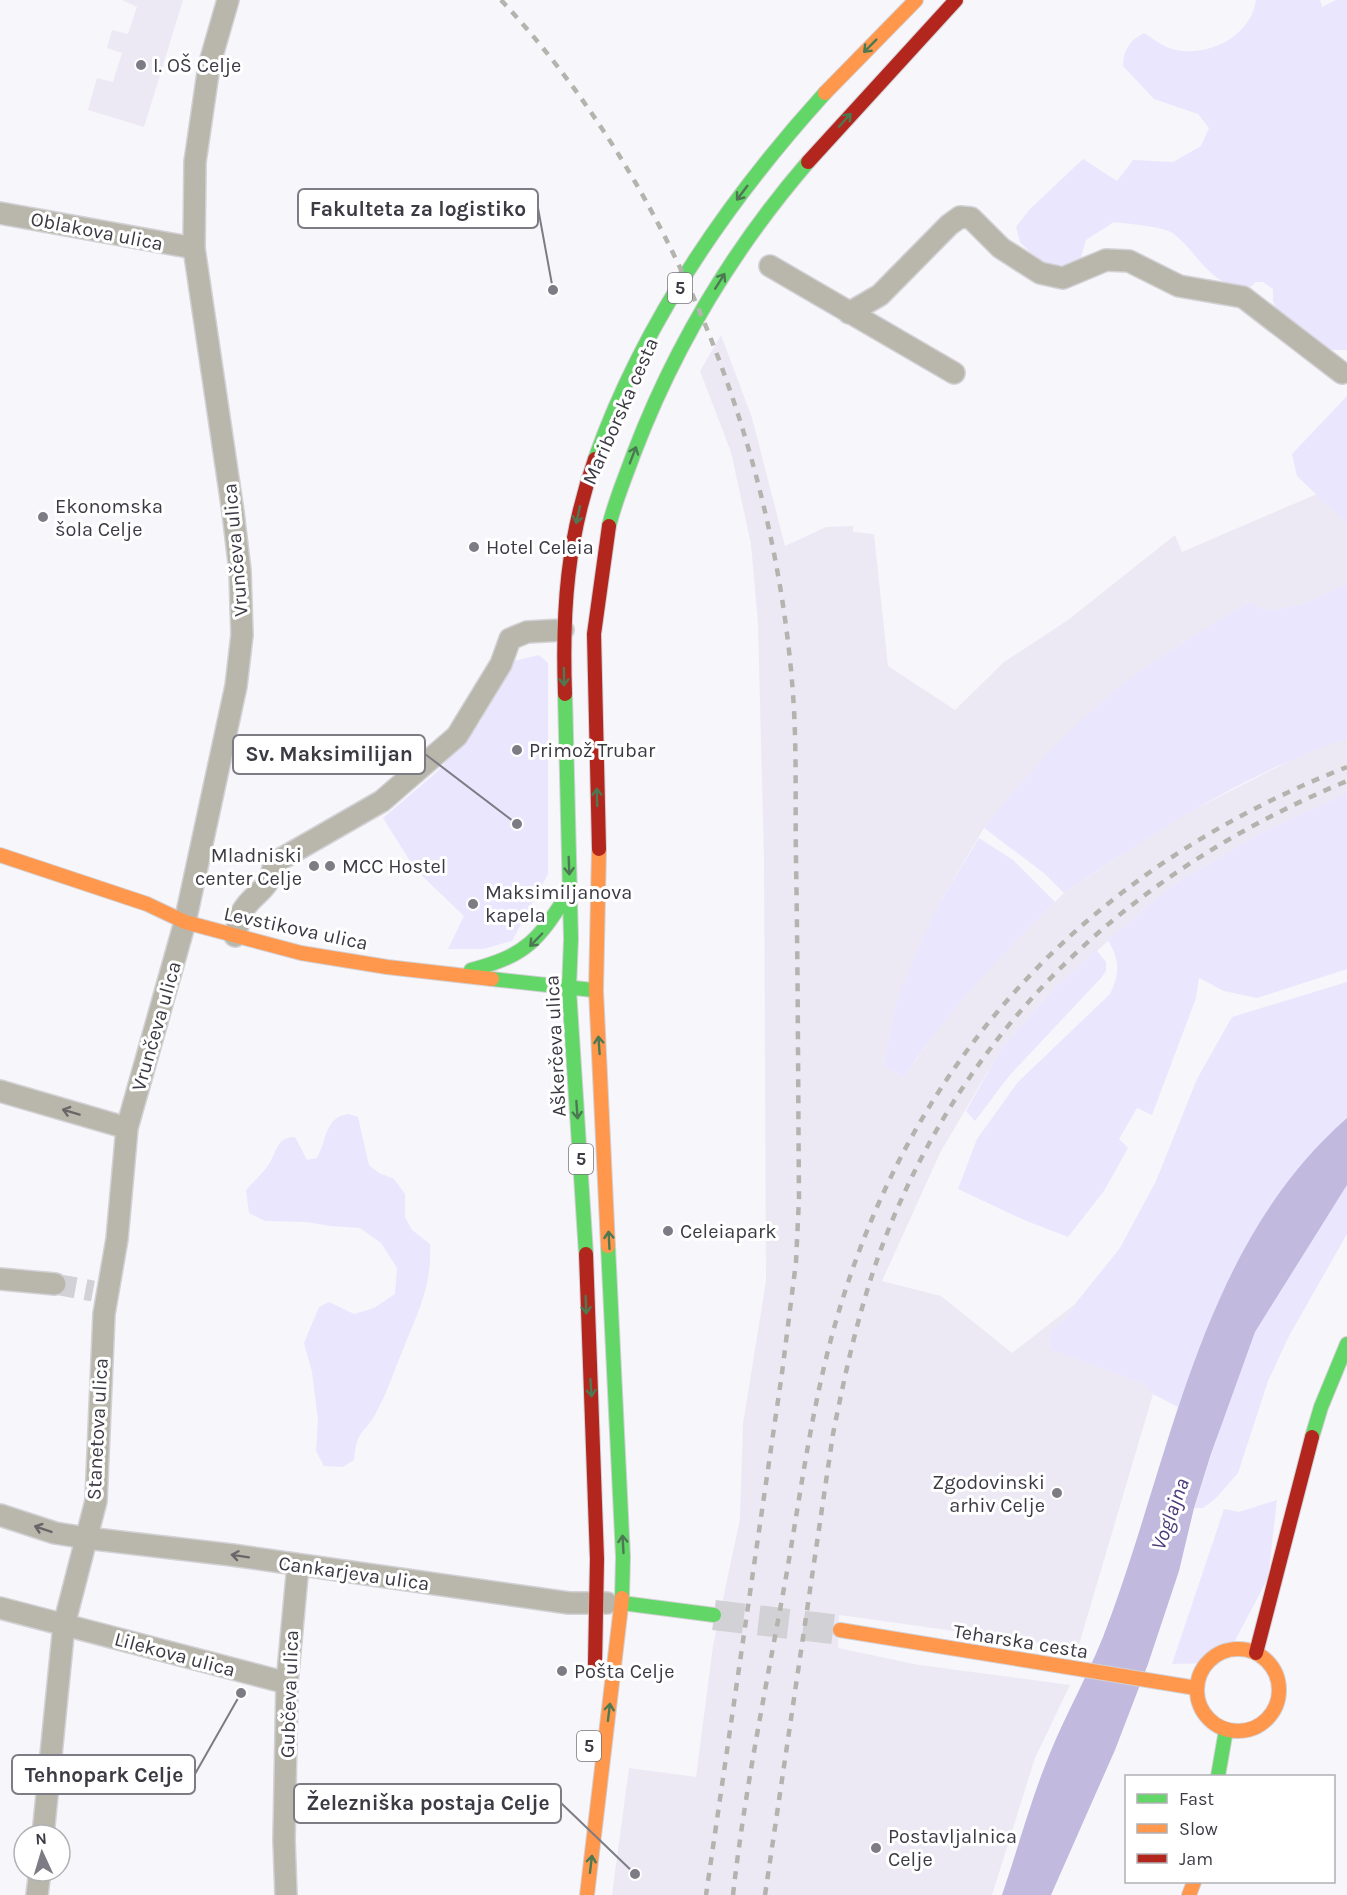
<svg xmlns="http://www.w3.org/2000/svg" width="1347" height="1895" font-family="Karla,sans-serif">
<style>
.built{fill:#ece9f5}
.green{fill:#eae6fd}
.water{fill:#c2b9df}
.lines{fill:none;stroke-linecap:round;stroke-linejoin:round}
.street-tunnel{stroke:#d2d1d6;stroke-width:21;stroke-dasharray:21 10;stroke-linecap:butt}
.secondary-tunnel{stroke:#d2d1d6;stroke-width:30;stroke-dasharray:30 15;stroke-linecap:butt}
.street-casing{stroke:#d2d1d6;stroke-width:24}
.fast-casing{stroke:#d2d1d6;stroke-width:16}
.slow-casing{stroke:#d2d1d6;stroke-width:16}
.jam-casing{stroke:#d2d1d6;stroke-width:16}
.street{stroke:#b9b7ab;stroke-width:21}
.fast{stroke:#63d668;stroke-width:14}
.slow{stroke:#ff974d;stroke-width:14}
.jam{stroke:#b3261e;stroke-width:14}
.rail{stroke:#b4b3ae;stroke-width:4.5;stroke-dasharray:8 8;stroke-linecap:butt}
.oneway{stroke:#4c7952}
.oneway2{stroke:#686668}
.poi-dot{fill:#7d7c84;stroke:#fff;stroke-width:2}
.labels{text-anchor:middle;stroke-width:6;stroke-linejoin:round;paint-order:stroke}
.shield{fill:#fff;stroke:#76767c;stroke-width:1.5}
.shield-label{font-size:18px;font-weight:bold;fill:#3c3b44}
.poi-label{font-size:20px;fill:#3c3b44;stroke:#fff;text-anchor:start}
.street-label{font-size:20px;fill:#3c3b44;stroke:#fff}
.water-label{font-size:21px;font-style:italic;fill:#4d3a7b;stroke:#fff}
.leader{fill:none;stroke:#7d7c84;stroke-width:2}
.callout-dot{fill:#7d7c84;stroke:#fff;stroke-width:2}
.callout{fill:#fff;stroke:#7d7c84;stroke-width:2}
.callout-label{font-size:21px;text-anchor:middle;font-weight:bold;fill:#3c3b44}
</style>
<rect width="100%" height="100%" fill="#f7f6fb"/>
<!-- built -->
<path class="built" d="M122 0H183L144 127 88 110 97 78 113 82 122 53 107 48 112 30 128 34 137 7Z
M721 335 752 418 785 546 826 527 853 526V532L874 534 888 666 955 710 1004 662 1068 620 1175 535 1182 552 1317 494 1347 524V584L1303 604 1269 611 1249 602 1176 647 1128 681 1071 731 984 828 940 902 895 1007 884 1066 904 1077 946 1017 987 969 1064 893 1174 820 1303 754 1347 739V793L1261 833 1174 884 1055 987 1001 1049 940 1153 882 1281 941 1296 1012 1353 1075 1304 1068 1316 1049 1332 1051 1350 1144 1384 1153 1394 1078 1648 839 1615 838 1648 919 1665 1070 1685 1035 1758 992 1895H612L629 1768 696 1777 713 1646 740 1519 743 1424 766 1281 764 859 758 624 751 544 731 452 700 371Z"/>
<!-- green -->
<path class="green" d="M1256 0H1320L1322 7 1336 0H1347V350H1324L1278 313 1273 301V289L1263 282H1255L1252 286C1214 293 1199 254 1174 234 1163 226 1128 224 1114 222L1086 240 1080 261 1071 268 1053 269 1031 253 1020 242 1016 227 1030 209 1083 159 1117 181 1133 160 1173 162 1201 146 1209 128 1198 114 1154 99 1123 66C1123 50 1130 40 1144 33 1152 38 1161 45 1169 48 1204 60 1251 38 1256 0Z
M1347 396V524L1297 476 1292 454Z
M1347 584V739C1244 773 1153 833 1064 893L1044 873 984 828C1026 775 1075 721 1129 680 1167 651 1208 627 1249 602L1269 611 1303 604Z
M539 655 548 663V874L512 941 483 949H448L464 916 415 869 383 818 438 771 481 721 501 664Z
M1347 793V969L1257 998 1224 991 1199 978 1196 998 1152 1115 1137 1108 1119 1139 1128 1148 1104 1191 1068 1237 1024 1220 958 1189 977 1139 1018 1082 1110 994C1120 973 1120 961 1108 940L1174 884 1261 833Z
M979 838 1013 860 1055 902C999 957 947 1011 904 1077L884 1066 895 1007 913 960 940 902Z
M1096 950 1106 962V971L1101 978 1009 1076 975 1121 966 1111 1001 1049 1055 987Z
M1347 982V1118C1258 1195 1219 1301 1178 1407L1153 1394 1144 1384 1051 1350 1049 1332 1068 1316 1075 1304 1120 1248 1156 1181 1197 1079 1232 1017Z
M349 1114 358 1117 369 1165 379 1173 394 1179 405 1194V1217L412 1230 430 1244C432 1286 419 1309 404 1347 395 1368 388 1391 377 1411 364 1436 357 1427 354 1460L343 1467 324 1466 316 1451 318 1420 312 1372 304 1343 319 1307 329 1302 354 1314 374 1308 395 1294 397 1268 381 1243 360 1228 330 1226 307 1222 265 1221 249 1213 246 1190C253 1182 261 1175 267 1167 277 1154 275 1137 295 1137L307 1160 317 1158C327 1140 325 1116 349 1114Z
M1347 1185V1234L1289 1336 1268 1381 1238 1473 1215 1499 1203 1508H1194L1230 1398 1255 1332Z
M1277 1500 1268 1578 1229 1652 1207 1663 1172 1664 1224 1509 1239 1512Z"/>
<!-- water -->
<path class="water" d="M1347 1118V1185L1255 1332 1211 1454 1194 1508 1179 1571 1148 1664 1115 1750 1051 1895H1002C1018 1848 1031 1799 1050 1753 1066 1714 1087 1677 1103 1637 1171 1462 1198 1248 1347 1118Z"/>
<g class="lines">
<!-- street-tunnel -->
<path class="street-tunnel" d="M55 1284 93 1291"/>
<!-- secondary-tunnel -->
<path class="secondary-tunnel" d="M714 1615 840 1630"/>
<defs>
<path id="street" d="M0 213 194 248
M770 266 954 373
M849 313 880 295 949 225 960 217 971 218 1001 248 1040 273 1063 278 1106 260 1129 261 1179 286 1243 297 1342 373
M235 936C237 929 239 920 242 912 252 893 270 892 274 863L382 801 457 736 501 664 510 639 527 632 563 630
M0 1091 127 1128
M0 1279 55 1284
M0 1515 55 1533 86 1538 232 1555 569 1603H607
M0 1608 287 1683
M43 1835 64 1625 96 1501 104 1314 117 1239 127 1128 185 922 236 686 242 635 240 571 233 512 194 248 195 162 209 66 228 0
M37 1895 40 1871
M286 1895 284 1840 287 1683 298 1565"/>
<path id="fast" d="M595 459C643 323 729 199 825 93
M609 526C615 501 625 478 634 453 674 348 734 248 808 162
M565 694 571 939 569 989 586 1254
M471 970C528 955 538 940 569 892
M492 979 593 990
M608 1246 623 1557 622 1598
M1312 1437 1321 1407 1347 1344
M622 1603 714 1615
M1218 1776 1226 1730"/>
<path id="slow" d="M825 93 916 0
M599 849 596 990 608 1246
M0 855 147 904 185 922 301 953 387 967 492 979
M840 1630 1196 1688
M1197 1690a41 41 0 1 1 82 0a41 41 0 1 1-82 0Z
M587 1895 622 1598
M1189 1895 1194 1882"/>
<path id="jam" d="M808 162 956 0
M565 694C562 610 567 539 595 459
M599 849 594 634 609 526
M586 1254 597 1559 595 1664
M1256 1653 1312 1437"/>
</defs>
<!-- street casing -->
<use href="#street" class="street-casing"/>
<!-- fast casing -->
<use href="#fast" class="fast-casing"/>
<!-- slow casing -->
<use href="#slow" class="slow-casing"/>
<!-- jam casing -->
<use href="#jam" class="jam-casing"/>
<!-- street -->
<use href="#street" class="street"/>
<!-- fast -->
<use href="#fast" class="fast"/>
<!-- slow -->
<use href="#slow" class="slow"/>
<!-- jam -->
<use href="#jam" class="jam"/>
<!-- rail -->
<path class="rail" d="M501 0C672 183 775 446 793 694 797 749 795 805 796 860 798 973 798 1086 799 1198L796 1262 782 1373 706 1895
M733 1895C745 1788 767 1682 786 1577 801 1491 812 1404 836 1321 913 1054 1090 868 1347 767
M765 1895 833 1434C846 1369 860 1304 884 1241 969 1021 1131 871 1347 781"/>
</g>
<!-- one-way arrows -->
<defs><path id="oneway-shaft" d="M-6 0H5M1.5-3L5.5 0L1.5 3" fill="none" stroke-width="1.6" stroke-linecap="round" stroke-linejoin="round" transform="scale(1.5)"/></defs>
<g class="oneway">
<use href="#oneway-shaft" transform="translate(870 46) rotate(135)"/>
<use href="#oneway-shaft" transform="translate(845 120) rotate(-48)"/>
<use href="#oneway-shaft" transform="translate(742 193) rotate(127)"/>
<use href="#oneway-shaft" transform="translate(720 281) rotate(-58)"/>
<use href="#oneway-shaft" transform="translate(633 455) rotate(-69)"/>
<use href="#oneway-shaft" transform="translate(578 515) rotate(103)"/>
<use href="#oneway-shaft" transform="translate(564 677) rotate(89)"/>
<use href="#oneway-shaft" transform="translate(597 797) rotate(-91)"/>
<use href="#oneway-shaft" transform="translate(569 866) rotate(88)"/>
<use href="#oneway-shaft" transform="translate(536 940) rotate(134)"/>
<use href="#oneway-shaft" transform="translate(599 1045) rotate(-94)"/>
<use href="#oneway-shaft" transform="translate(577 1110) rotate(86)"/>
<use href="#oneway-shaft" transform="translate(609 1240) rotate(-93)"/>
<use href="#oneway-shaft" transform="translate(586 1305) rotate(88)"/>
<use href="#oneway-shaft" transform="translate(591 1388) rotate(86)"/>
<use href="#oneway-shaft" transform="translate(623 1544) rotate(-93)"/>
<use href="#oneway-shaft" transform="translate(609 1712) rotate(-83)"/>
<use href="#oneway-shaft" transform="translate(591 1864) rotate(-83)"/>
</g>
<g class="oneway2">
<use href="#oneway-shaft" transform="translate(71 1112) rotate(-163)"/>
<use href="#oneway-shaft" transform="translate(43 1529) rotate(-161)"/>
<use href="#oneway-shaft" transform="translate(240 1556) rotate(-171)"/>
</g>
<!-- markers -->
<g class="poi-dot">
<circle cx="141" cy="65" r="6"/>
<circle cx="43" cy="517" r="6"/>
<circle cx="474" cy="547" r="6"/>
<circle cx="517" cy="750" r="6"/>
<circle cx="314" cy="866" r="6"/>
<circle cx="330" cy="866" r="6"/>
<circle cx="473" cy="904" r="6"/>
<circle cx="668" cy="1231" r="6"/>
<circle cx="1057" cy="1493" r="6"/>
<circle cx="562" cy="1671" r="6"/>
<circle cx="876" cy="1848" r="6"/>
</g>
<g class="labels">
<!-- shield labels -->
<g class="shield">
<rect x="668" y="273" width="24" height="30" rx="4.5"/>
<rect x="569" y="1144" width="24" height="30" rx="4.5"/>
<rect x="577" y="1731" width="24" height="30" rx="4.5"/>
</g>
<g class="shield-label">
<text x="680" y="294">5</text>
<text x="581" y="1165">5</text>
<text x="589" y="1752">5</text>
</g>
<!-- poi labels -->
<g class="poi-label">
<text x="153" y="72">I. OŠ Celje</text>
<text x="55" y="513">Ekonomska<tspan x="55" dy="23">šola Celje</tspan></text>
<text x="486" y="554">Hotel Celeia</text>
<text x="529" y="757">Primož Trubar</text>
<text x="302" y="862" text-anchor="end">Mladniski<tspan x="302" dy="23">center Celje</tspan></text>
<text x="342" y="873">MCC Hostel</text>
<text x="485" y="899">Maksimiljanova<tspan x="485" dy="23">kapela</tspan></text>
<text x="680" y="1238">Celeiapark</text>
<text x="1045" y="1489" text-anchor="end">Zgodovinski<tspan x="1045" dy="23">arhiv Celje</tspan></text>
<text x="574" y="1678">Pošta Celje</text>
<text x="888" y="1843">Postavljalnica<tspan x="888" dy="23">Celje</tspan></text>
</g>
<!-- street labels -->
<g class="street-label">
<text transform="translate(97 231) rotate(11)" y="7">Oblakova ulica</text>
<text transform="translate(620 411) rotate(-66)" y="7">Mariborska cesta</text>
<text transform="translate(235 550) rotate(-95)" y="7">Vrunčeva ulica</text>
<text transform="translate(296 928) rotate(12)" y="7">Levstikova ulica</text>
<text transform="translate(156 1026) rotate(-74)" y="7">Vrunčeva ulica</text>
<text transform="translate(555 1046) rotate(-93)" y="7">Aškerčeva ulica</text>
<text transform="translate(97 1429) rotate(-87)" y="7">Stanetova ulica</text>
<text transform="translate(354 1573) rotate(8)" y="7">Cankarjeva ulica</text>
<text transform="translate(1021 1641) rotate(9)" y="7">Teharska cesta</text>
<text transform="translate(175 1654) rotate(15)" y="7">Lilekova ulica</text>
<text transform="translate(289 1694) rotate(-88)" y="7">Gubčeva ulica</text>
</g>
<!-- water labels -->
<g class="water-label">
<text transform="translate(1170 1514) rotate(-70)" y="7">Voglajna</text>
</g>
</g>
<!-- callouts -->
<path class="leader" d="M553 290L538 208M517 824L425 754M241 1693L195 1774M635 1874L561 1803"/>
<g class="callout-dot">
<circle cx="553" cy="290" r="6"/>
<circle cx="517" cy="824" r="6"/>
<circle cx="241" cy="1693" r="6"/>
<circle cx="635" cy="1874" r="6"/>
</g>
<g class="callout">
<rect x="298" y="189" width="240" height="39" rx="6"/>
<rect x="233" y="735" width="192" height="39" rx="6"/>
<rect x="12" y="1755" width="183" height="39" rx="6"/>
<rect x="294" y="1784" width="267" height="39" rx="6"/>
</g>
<g class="callout-label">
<text x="418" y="216">Fakulteta za logistiko</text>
<text x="329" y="761">Sv. Maksimilijan</text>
<text x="104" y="1782">Tehnopark Celje</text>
<text x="428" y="1810">Železniška postaja Celje</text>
</g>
<!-- legend -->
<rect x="1125" y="1775" width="210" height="108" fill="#ffffff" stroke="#b1b1b4" stroke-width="1.5"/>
<rect x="1137" y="1794" width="30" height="9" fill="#63d668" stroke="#b1b1b4" stroke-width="1.5"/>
<text x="1179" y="1805" font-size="18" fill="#3c3b44">Fast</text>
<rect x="1137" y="1824" width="30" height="9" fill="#ff974d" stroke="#b1b1b4" stroke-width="1.5"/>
<text x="1179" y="1835" font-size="18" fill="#3c3b44">Slow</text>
<rect x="1137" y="1854" width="30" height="9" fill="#b3261e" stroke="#b1b1b4" stroke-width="1.5"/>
<text x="1179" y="1865" font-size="18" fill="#3c3b44">Jam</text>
<!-- north arrow -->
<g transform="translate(42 1853) rotate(356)"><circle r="28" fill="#ffffff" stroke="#b1b1b4" stroke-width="1.5"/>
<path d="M0-4.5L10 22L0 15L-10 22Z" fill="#7d7c84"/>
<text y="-9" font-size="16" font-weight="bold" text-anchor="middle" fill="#3c3b44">N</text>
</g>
</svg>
